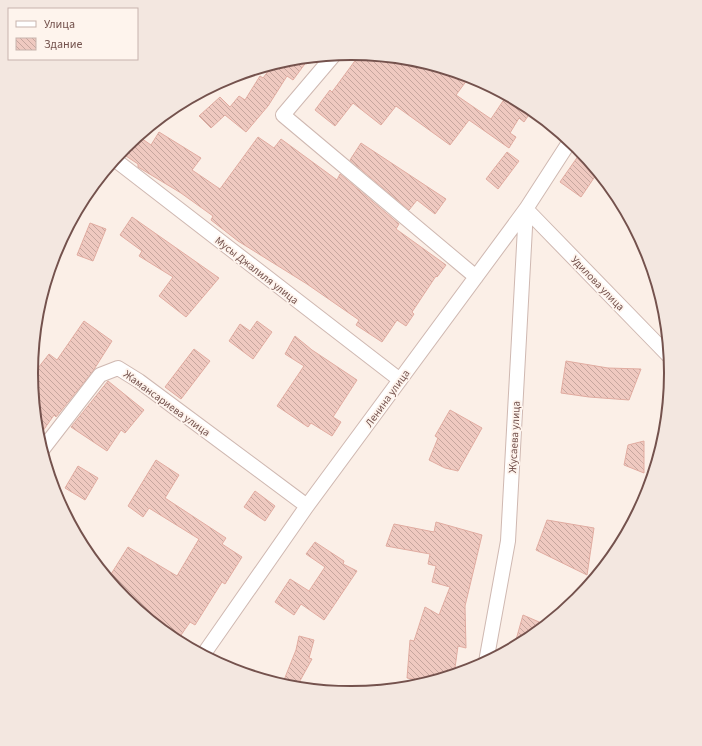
<svg xmlns="http://www.w3.org/2000/svg" width="702" height="746" font-family="'Source Sans 3',sans-serif">
<style>
.building{fill:url(#building-back-hatch);stroke:#e1aca1}
.lines{fill:none;stroke-linecap:round;stroke-linejoin:round}
.minor-casing{stroke:#cfb8b1;stroke-width:16}
.minor{stroke:#fff;stroke-width:14}
.labels{text-anchor:middle;stroke-width:3.5;stroke-linejoin:round;paint-order:stroke}
.street-label{font-size:11px;fill:#74524d;stroke:#fef4ed}
.rim{fill:none;stroke:#74524d;stroke-width:2}
</style>
<defs>
<pattern id="building-back-hatch" width="6" height="6" patternUnits="userSpaceOnUse"><rect width="6" height="6" fill="#efc9c0"/><path d="M-1 5l2 2M0 0l6 6M5-1l2 2" fill="none" stroke="#c6a69e"/></pattern>
</defs>
<rect width="100%" height="100%" fill="#fbefe7"/>
<!-- building -->
<path class="building" d="M360 54 409 59 422 69 426 63 470 76 456 95 491 119 507 95 532 110 524 122 519 118 510 133 516 137 509 148 469 120 450 145 396 106 381 125 353 103 335 126 315 110 330 90 332 92Z
M310 57 293 80 287 76 268 106 246 132 225 115 211 128 199 116 220 97 230 107 239 96 245 100 260 76 263 78 272 66 271 64 289 59Z
M159 132 201 158 192 170 220 189 258 137 274 148 281 139 337 180 340 174 399 224 396 229 446 265 437 277 436 276 412 312 414 314 406 326 397 320 382 342 356 325 359 320 307 284 238 241 211 220 213 216 181 193 138 167V164L120 152 138 136 151 145Z
M361 143 446 199 435 214 417 200 409 210 350 160Z
M507 152 519 161 498 189 486 179Z
M581 152 598 172 581 197 560 182Z
M132 217 219 278 186 317 159 296 173 277 139 256 142 251 120 235Z
M90 223 106 229 93 261 77 255Z
M84 321 112 341 93 371 56 417 54 415 38 438 31 377 49 354 57 360Z
M257 321 272 332 253 359 229 341 240 324 250 331Z
M295 336 312 350 357 380 333 417 341 422 332 436 311 423 308 427 277 406 304 366 285 354Z
M194 349 210 361 181 399 165 387Z
M566 361 608 368 641 369 629 400 589 397 561 393Z
M108 381 144 410 125 433 121 430 107 451 71 427Z
M450 410 482 428 458 471 445 468 429 460 438 438 435 436Z
M644 441V473L624 465 628 445Z
M156 460 179 475 165 498 226 538 222 544 242 557 225 584 222 582 195 625 190 622 177 641 125 599 108 579 128 547 177 576 199 539 149 508 143 517 128 506Z
M78 466 98 478 85 500 65 488Z
M255 491 275 506 265 521 244 507Z
M547 520 594 528 587 575 536 550Z
M436 522 482 535 465 606 466 648 458 646 454 675 429 682 407 678 410 640 414 641 425 607 439 615 450 587 432 582 436 566 428 564 430 554 386 546 394 524 434 532Z
M315 542 344 561 343 564 357 571 324 620 301 604 294 615 275 602 290 579 309 591 325 567 306 554Z
M523 615 546 625 529 639 514 647Z
M299 636 314 640 309 658 312 659 296 688 288 687 282 685 296 650Z"/>
<g class="lines">
<defs>
<path id="minor" d="M334 55 283 115 476 277
M114 159 400 380
M526 209 669 356
M42 450 100 375 118 368 139 381 307 506
M203 655 307 506 526 209 570 141
M486 662 508 541 526 209"/>
</defs>
<!-- minor casing -->
<use href="#minor" class="minor-casing"/>
<!-- minor -->
<use href="#minor" class="minor"/>
</g>
<g class="labels">
<!-- street labels -->
<g class="street-label">
<text transform="translate(257 270) rotate(38)" y="4">Мусы Джалиля улица</text>
<text transform="translate(598 283) rotate(46)" y="4">Удилова улица</text>
<text transform="translate(387 398) rotate(-54)" y="4">Ленина улица</text>
<text transform="translate(167 403) rotate(36)" y="4">Жамансариева улица</text>
<text transform="translate(514 437) rotate(-87)" y="4">Жусаева улица</text>
</g>
</g>
<!-- crop -->
<path d="M0 0H702V746H0ZM38 373a313 313 0 1 1 626 0a313 313 0 1 1-626 0Z" fill="#f3e7e0" fill-rule="evenodd"/>
<path class="rim" d="M38 373a313 313 0 1 1 626 0a313 313 0 1 1-626 0Z"/>
<!-- legend -->
<rect x="8" y="8" width="130" height="52" fill="#fef4ed" stroke="#c7b3ad"/>
<rect x="16" y="21" width="20" height="6" fill="#ffffff" stroke="#c7b3ad"/>
<text x="44" y="28" font-size="12" fill="#74524d">Улица</text>
<rect x="16" y="38" width="20" height="12" fill="url(#building-back-hatch)" stroke="#c7b3ad"/>
<text x="44" y="48" font-size="12" fill="#74524d">Здание</text>
</svg>
